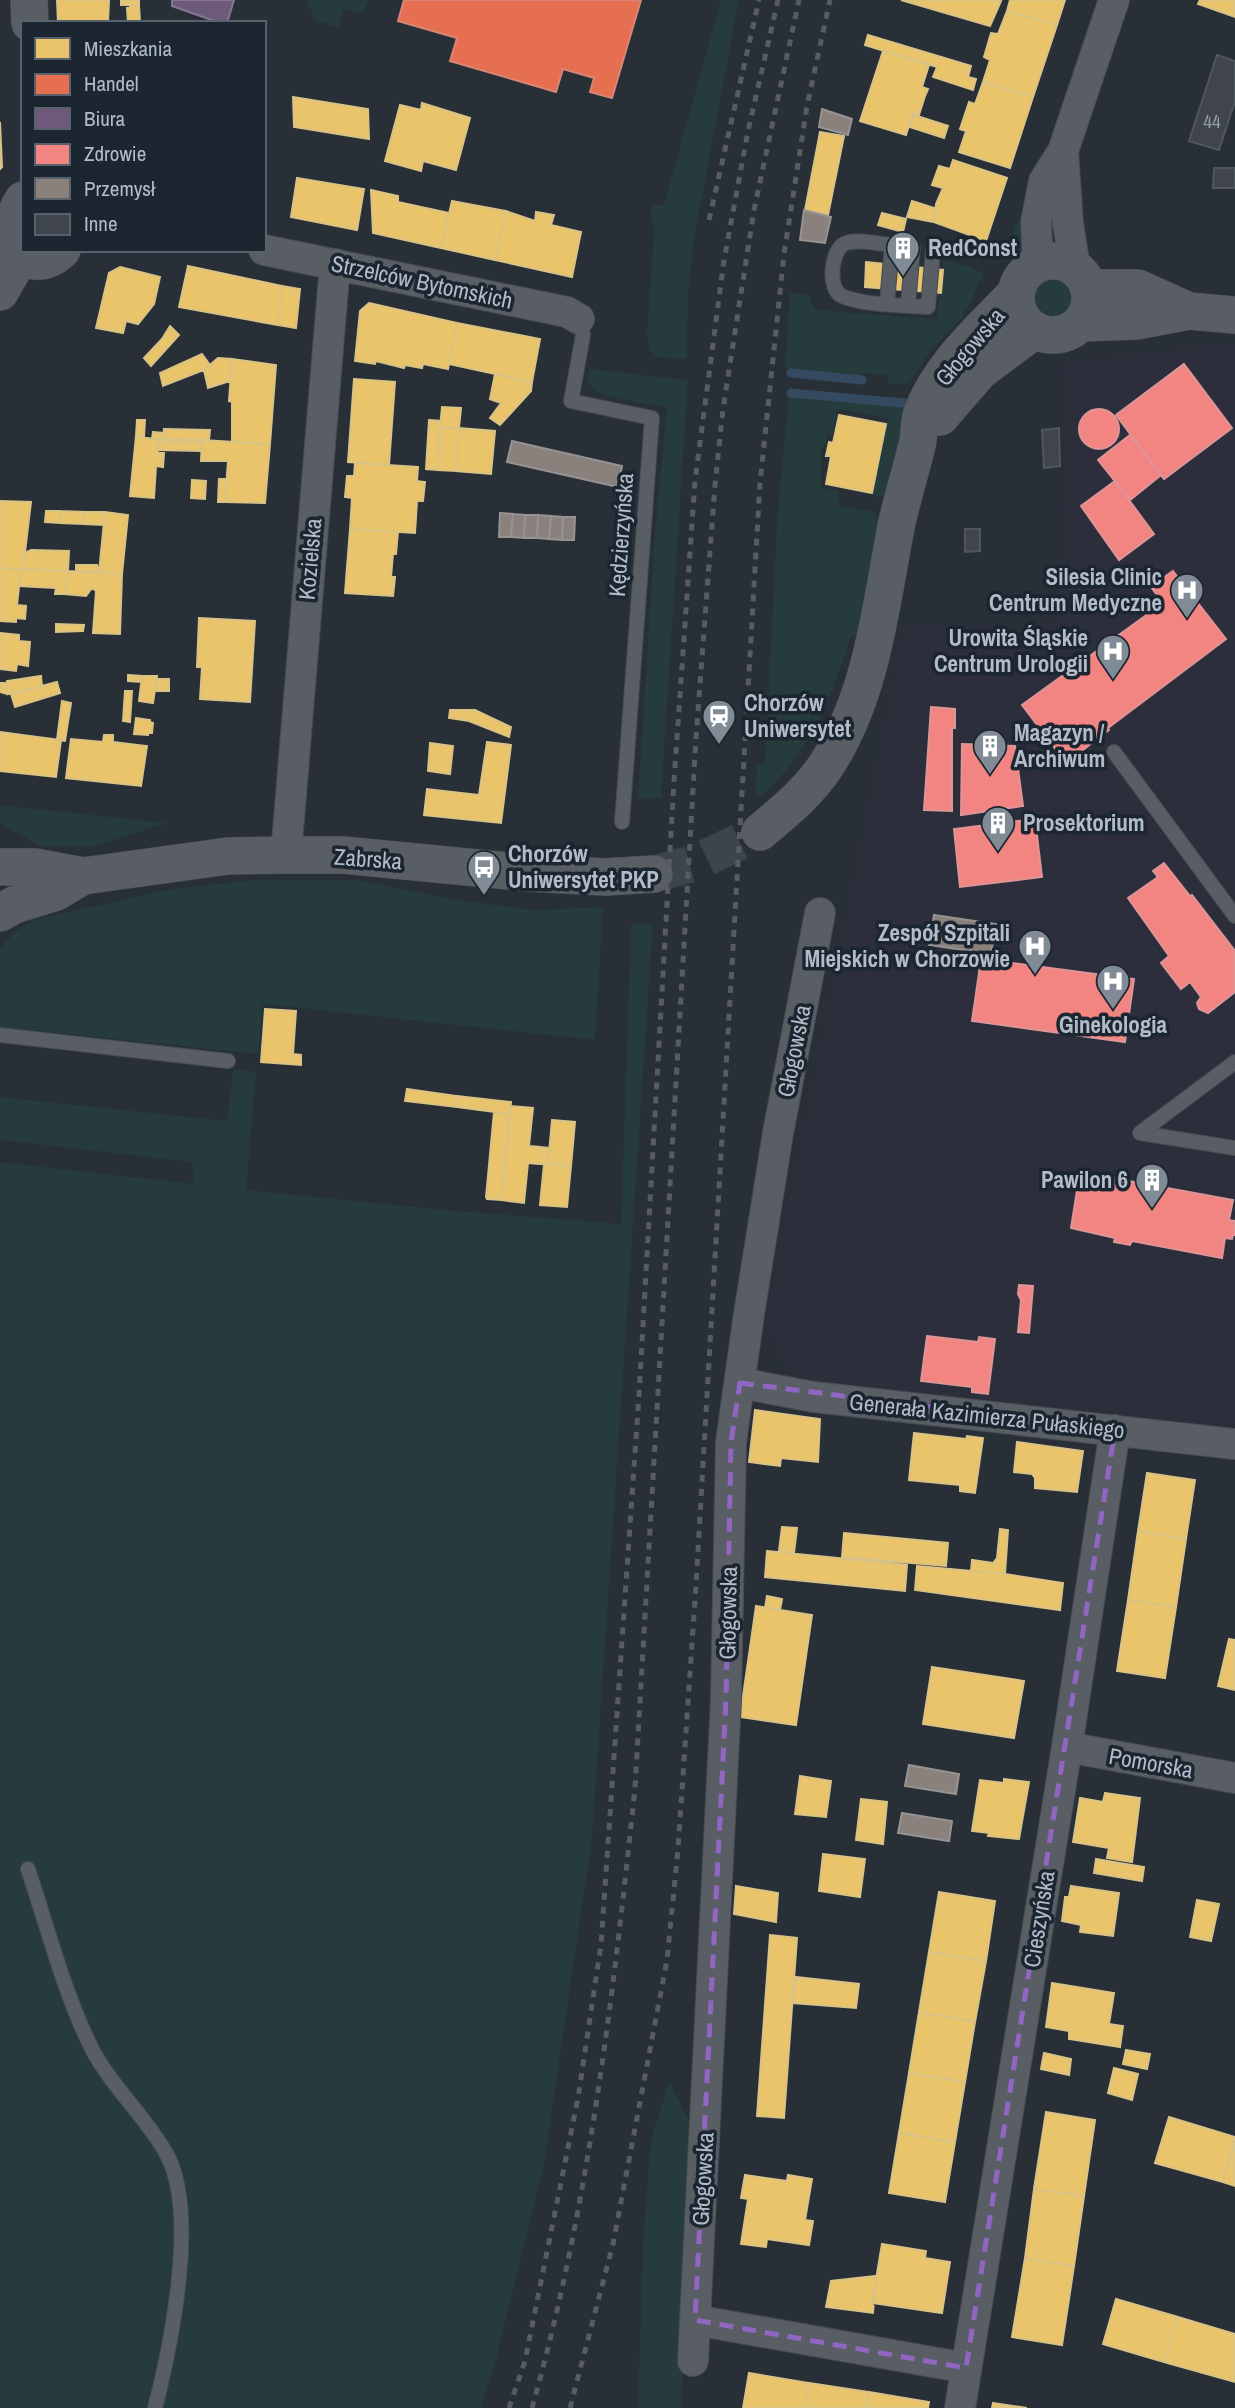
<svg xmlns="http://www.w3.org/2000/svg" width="1235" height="2408" font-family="'Archivo Narrow',sans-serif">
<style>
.medical{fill:#2d2e3c}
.green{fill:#253b3c}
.homes{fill:#e9c46a;stroke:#d8c286;stroke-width:2}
.shops{fill:#e76f51;stroke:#d78675;stroke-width:2}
.offices{fill:#6d597a;stroke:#817791;stroke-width:2}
.health{fill:#f28482;stroke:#de9597;stroke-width:2}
.industry{fill:#8a817c;stroke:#969393;stroke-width:2}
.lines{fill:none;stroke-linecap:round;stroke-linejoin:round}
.stream{stroke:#344a60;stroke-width:9}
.building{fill:#3f454b;stroke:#50565e;stroke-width:2}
.tertiary-tunnel{stroke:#3d444c;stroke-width:37;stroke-dasharray:37 18;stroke-linecap:butt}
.service-casing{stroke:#464b51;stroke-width:16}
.minor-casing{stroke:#464b51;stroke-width:32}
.tertiary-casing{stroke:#464b51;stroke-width:38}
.service{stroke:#585e64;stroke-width:14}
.minor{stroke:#585e64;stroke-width:30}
.tertiary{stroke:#585e64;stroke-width:37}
.rail{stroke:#575c62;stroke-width:5;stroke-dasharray:7 7;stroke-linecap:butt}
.marked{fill:none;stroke:#9166c3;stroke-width:5;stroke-dasharray:14 9;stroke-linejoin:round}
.labels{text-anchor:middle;stroke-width:7;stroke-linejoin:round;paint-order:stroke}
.number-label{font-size:19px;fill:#949ea9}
.poi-label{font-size:23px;font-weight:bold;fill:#b1bcc8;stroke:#1b2631;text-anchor:start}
.street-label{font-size:23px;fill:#b1bcc8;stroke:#1b2631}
</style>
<rect width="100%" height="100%" fill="#282f36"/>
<!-- medical -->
<path class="medical" d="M1235 343V1426L809 1384 785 1363 765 1324 905 624 1034 628 1062 618 1069 532 1062 513 1067 426 1061 363Z"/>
<!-- green -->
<path class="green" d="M307 0H369L363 14 344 9 338 28 314 19Z
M721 0H739L695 233 688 292 687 359 657 357 649 349 647 333 654 230 650 205H664Z
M1021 221V250L1005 256 1015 224Z
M943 260 965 265 984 273 966 311H964V316L932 349 909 383 888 384V375L863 373 862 380 793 373 785 368 790 292 809 295 815 310 937 319Z
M1033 300a20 20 0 1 1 40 0a20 20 0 1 1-40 0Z
M589 369 688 380 661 798H638L655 532 667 407C649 403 593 401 588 380 588 379 589 370 589 369Z
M789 393 913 406 889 493 877 498 873 493 888 418 837 409 832 436 827 435 824 449H821V487L838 491V506L872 511 883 519 862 633 851 637C831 698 810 754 760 797L756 791 757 765 765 764 777 521Z
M0 805 167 823 96 846 47 847 40 846 0 824Z
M256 880H357L456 900 534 910 603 907 595 1040 263 1004 258 1054 0 1027V948L17 930 38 919 171 889Z
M631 924 653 925 592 1839 544 2164 495 2364 481 2408H0V1162L194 1184 192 1162 0 1140V1097L227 1121 233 1069 256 1072 246 1190 445 1210 621 1224Z
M669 2081 696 2134 681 2408H638L643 2241 651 2140Z"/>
<!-- homes -->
<path class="homes" d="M57 0H109L108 23H58Z
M121 0H139V5H121Z
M901 0H996L1001 1 990 26Z
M1010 0H1065L1057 25 1007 11Z
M1200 0H1235V17L1198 4Z
M130 5H139L140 23H128L127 8H130Z
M1007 11 1057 25 1033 97 983 82 990 60 984 57 991 33 998 34Z
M868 35 971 66 968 77 976 79 973 90 933 77 937 67 865 45Z
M883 51 929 65 922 87 928 89 925 96 919 115 913 113 906 135 860 121Z
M983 82 1033 97 1010 168 959 152 966 131 960 129 969 102 975 104Z
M293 97 368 109 369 139 294 127Z
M422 103 470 118 456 170 423 161 421 171 385 161 400 105 421 110Z
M914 115 948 126 944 138 910 127Z
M0 122 2 167 0 169Z
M820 132 844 136 828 215 805 210Z
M953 160 1007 178 986 241 934 222 936 204 943 188 932 185 939 166 950 169Z
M297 178 364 189 357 230 291 217Z
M371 190 398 196V202L449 213 441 248 373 233Z
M452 201 506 211 495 260 441 248Z
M912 201 937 209 934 222 907 217Z
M506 211 535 221 536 212 554 215 551 225 581 232 572 277 495 260Z
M882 213 906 219 903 232 878 225Z
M866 262 943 270 941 293 865 287Z
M188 266 282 286 278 325 179 307Z
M120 267 160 277 154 304 138 324 126 321 123 333 96 328 109 273Z
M282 286 300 289 296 328 278 325Z
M369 303 457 323 448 369 423 364 422 368 405 365 404 368 376 361 375 364 355 361 360 311Z
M457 323 540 339 532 382 449 364Z
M170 326 179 335 151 366 144 358 162 339Z
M202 354 210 365 204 370 163 386 160 373Z
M218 358 232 359 230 381 208 388 204 370Z
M232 359 276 365 270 444 232 442V402L229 401Z
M495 374 532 382 531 391 500 425 490 418 501 403 490 399Z
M354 379 395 382 389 465 348 462Z
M442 407 461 408 459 428 440 427Z
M839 415 886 424 872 493 826 484 831 456H826L829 442 833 443Z
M137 420H145L144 437 136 436Z
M429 420 441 421 437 470 426 469Z
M440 427 459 428 456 471 437 470Z
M459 428 495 431 491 474 456 471Z
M164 429 210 430 209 440 163 439Z
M153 432 164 433 163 439H152Z
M136 436 159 440 158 453H164L163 467 156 466 154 498 130 496Z
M159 440 163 439 202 440V443L159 442Z
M202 440 270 444 265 503 225 502 228 461H201Z
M159 442 202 443 201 451 158 450Z
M355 463 418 467 417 481 425 482 423 501H417L415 533 350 529 352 498 345 497 347 476H354Z
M219 479H227L225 502H218Z
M192 480 206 481 205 499 191 498Z
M0 501 31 502 23 569 0 568Z
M46 511H60V523L45 522Z
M60 511 85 512 84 524 60 523Z
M85 512H105L104 525 84 524Z
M105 512 128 515 122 574 99 572Z
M350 529 398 532 396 554H393L391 577H395L393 596 345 593Z
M31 550 69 551 68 571 23 569 25 553Z
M76 565H97L99 572 76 571Z
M0 568 21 569 17 605 26 606 25 619 16 618V622L0 621Z
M21 569 68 571 65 594H55L56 588 19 586Z
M68 571 122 574 120 634 93 633 96 591 92 588 86 596 65 594Z
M199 618 255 621 250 702 200 699 202 667H197Z
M56 624 84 625 83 631 56 632Z
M0 633 19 635V641L30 642 28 666 17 664 16 671 0 669Z
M128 675 142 676 141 682 128 681Z
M41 676 42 687 7 694V681Z
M142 676H157L153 703 139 701Z
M156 679H169V691H155Z
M57 682 60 693 15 707 11 694Z
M0 683H7V694L0 692Z
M125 691H132L130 722 123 721Z
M62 701 71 703 65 741 57 740Z
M450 710H475L511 727 509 737 469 721 449 718Z
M136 718 150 720V722L153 723 152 733H148V735L134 734Z
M0 732 61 740 56 777 0 771Z
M104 735H113V742L147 746 141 786 66 778 71 739 103 742Z
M487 742 511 745 501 823 424 815 427 789 479 795Z
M430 743 453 746 450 774 428 771Z
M265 1009 296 1011 293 1054 301 1055V1065L261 1062Z
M407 1089 457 1096 456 1107 405 1101Z
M457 1096 511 1102 510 1114 456 1107Z
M510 1106 533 1108 529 1146 540 1147 538 1164 528 1163 524 1203 501 1200Z
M494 1112 510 1114 501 1200 487 1199 486 1197Z
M552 1120 575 1122 571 1166 548 1164Z
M540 1147 549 1148 548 1164H538Z
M544 1164 571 1166 567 1207 540 1205Z
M755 1410 820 1419 818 1462 781 1458 780 1466 749 1462Z
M914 1433 966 1439 967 1436 983 1438 975 1493 960 1491V1485L909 1480Z
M1017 1442 1083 1451 1077 1492 1035 1488V1478L1032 1474 1014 1472Z
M1147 1473 1195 1480 1186 1539 1138 1531Z
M782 1527 797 1528 794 1553 779 1551Z
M1000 1529 1008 1530 1005 1574 971 1571 972 1560 993 1563 997 1558Z
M1138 1531 1186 1539 1176 1607 1128 1600Z
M844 1533 948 1543 946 1566 842 1557Z
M767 1551 907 1565 905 1591 765 1577Z
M917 1566 1005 1574 1063 1583 1060 1610 915 1590Z
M767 1596 782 1599 780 1610 765 1608Z
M1128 1600 1176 1607 1165 1678 1117 1671Z
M756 1606 812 1615 796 1725 740 1717Z
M1229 1639 1235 1640V1690L1218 1686Z
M932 1667 1024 1681 1014 1738 923 1724Z
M800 1776 831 1781 826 1817 795 1814Z
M1004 1779 1029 1782 1019 1839 988 1836 989 1833 972 1831 980 1780 1004 1783Z
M1105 1793 1140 1798 1132 1862 1107 1858 1109 1848 1073 1842 1080 1798 1103 1802Z
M861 1799 887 1802 883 1844 856 1840Z
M823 1854 865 1859 860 1897 819 1891Z
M1096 1859 1144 1867 1142 1881 1094 1873Z
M736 1886 778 1893 776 1922 734 1914Z
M1071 1886 1119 1893 1113 1936 1080 1932 1081 1925 1062 1921 1065 1897H1069Z
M939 1892 995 1901 986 1961 929 1952Z
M1197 1900 1219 1904 1211 1941 1190 1937Z
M770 1935 797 1938 784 2118 757 2116Z
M929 1952 986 1961 975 2022 919 2012Z
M796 1977 859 1984 856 2008 793 2003Z
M1052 1983 1114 1993 1109 2024 1123 2026 1120 2047 1069 2039V2031L1046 2027Z
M919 2012 975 2022 965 2082 909 2073Z
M1126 2050 1150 2054 1147 2069 1123 2064Z
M1044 2053 1071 2059 1069 2075 1041 2069Z
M1114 2068 1138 2074 1132 2100 1108 2093Z
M909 2073 965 2082 955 2142 899 2133Z
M1046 2112 1095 2120 1084 2196 1034 2189Z
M1169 2117 1235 2137 1223 2182 1155 2163Z
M899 2133 955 2142 945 2202 889 2193Z
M1235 2142V2186L1223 2182Z
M745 2175 787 2181 788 2175 812 2179 805 2220 813 2221 809 2245 767 2239 766 2247 741 2244 748 2199 741 2198Z
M1034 2189 1084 2196 1074 2266 1025 2258Z
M882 2244 926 2251 925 2258 950 2262 942 2313 872 2303Z
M1025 2258 1074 2266 1062 2345 1012 2337Z
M876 2276 873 2313 826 2307 831 2281Z
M1116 2299 1178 2317 1164 2362 1103 2344Z
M1178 2317 1235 2334V2382L1164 2362Z
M749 2373 809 2383 805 2408H743Z
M809 2383 869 2392 866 2408H805Z
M869 2392 929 2402 928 2408H866Z
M993 2403 1027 2408H992Z"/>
<!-- shops -->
<path class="shops" d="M404 0H641L612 98 590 92 594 78 563 69 556 92 450 61 457 38 398 21Z"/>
<!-- offices -->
<path class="offices" d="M172 0H234L227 23H220L172 6Z"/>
<!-- health -->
<path class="health" d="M1184 364 1232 428 1164 479 1116 415Z
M1079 429a20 20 0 1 1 40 0a20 20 0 1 1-40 0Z
M1130 435 1161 475 1130 500 1098 460Z
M1115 481 1154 534 1119 560 1081 506Z
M1173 571 1226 639 1108 728 1109 730 1066 763 1022 705 1163 603 1151 587Z
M931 707 955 709V728H952V811L924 810Z
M962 744 1015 746 1023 806 961 815Z
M1035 819 1042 877 960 887 954 829Z
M1164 863 1190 896 1192 895 1235 951V992L1208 1013 1199 1009 1197 1003 1201 997 1190 982 1181 989 1161 963 1169 956 1128 898 1158 877 1153 871Z
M981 959 1134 979 1125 1042 972 1021Z
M1080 1172 1233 1200 1229 1220 1235 1221V1235H1233L1232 1239 1225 1238 1222 1258 1132 1241 1130 1245 1114 1242 1115 1238 1071 1228Z
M1019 1285 1033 1286 1029 1333 1018 1332 1021 1300 1018 1294Z
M927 1336 978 1342 979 1337 995 1339 988 1394 972 1392V1387L921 1381Z"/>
<!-- industry -->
<path class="industry" d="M822 109 852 119 848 135 819 127Z
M804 210 831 217 825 243 800 240Z
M512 441 622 466 618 487 507 462Z
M500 513 513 514 511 537H499Z
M513 514 525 515 524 538 511 537Z
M525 515H538L537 538H524Z
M538 515 551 516 549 539 537 538Z
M551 516 563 517 562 540 549 539Z
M563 517H575L574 540H562Z
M934 915 996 924 991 954 929 945Z
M909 1765 959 1774 956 1794 905 1786Z
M902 1813 952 1821 949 1841 898 1833Z"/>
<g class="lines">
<!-- stream -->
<path class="stream" d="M791 373 862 380
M791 393 914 404"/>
</g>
<!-- building -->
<path class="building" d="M1217 55 1235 61V101L1219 150 1189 141Z
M1214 168H1235V188H1213Z
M1059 428 1060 466 1044 468 1042 430Z
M965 529H980V551L965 552Z"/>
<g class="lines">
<!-- tertiary-tunnel -->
<path class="tertiary-tunnel" d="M654 874 695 863 760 832"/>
<defs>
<path id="service" d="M887 303 892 245C879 244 856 238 844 244 831 251 827 289 842 296 865 306 904 305 928 307L933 250
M908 305 913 248
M579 319 583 335 571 401 652 418 622 822
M1114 752 1235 916
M0 1035 228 1061
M1235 1062 1140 1133 1235 1148
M28 1869C48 1929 64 1993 92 2049 112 2087 145 2116 166 2153 199 2211 171 2345 155 2408"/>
<path id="minor" d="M1063 151 1068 223 1075 268
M264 250 567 312 579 319
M1038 265 1036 222 1044 181 1063 151 1114 0
M286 855 335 264
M740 1383 814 1397 1235 1444
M1067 1747 1235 1778
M695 2320 966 2368
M693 2361 726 1699 731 1442 749 1314 778 1133 820 913
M960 2408 1067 1747 1115 1430"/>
<path id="tertiary" d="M29 0 30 23
M23 200C0 233 24 284 62 250
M1016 298a37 37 0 1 1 74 0a37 37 0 1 1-74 0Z
M1089 288H1138L1189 311
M0 292 20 257
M1081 323 1136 321 1189 311 1235 315
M940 417 980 371 1035 330
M760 832C785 811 809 792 827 764 873 693 881 603 897 522 903 496 911 470 917 445 920 435 918 423 922 413 939 366 982 329 1016 293
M0 867H35L83 876 228 856 286 855H343L529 873 605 877 654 874
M0 913 14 905 56 892 83 876"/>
</defs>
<!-- service casing -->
<use href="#service" class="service-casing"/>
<!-- minor casing -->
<use href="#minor" class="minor-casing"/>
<!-- tertiary casing -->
<use href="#tertiary" class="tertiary-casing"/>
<!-- service -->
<use href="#service" class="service"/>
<!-- minor -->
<use href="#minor" class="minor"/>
<!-- tertiary -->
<use href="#tertiary" class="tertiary"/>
<!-- rail -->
<path class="rail" d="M709 220 759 0
M509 2408 525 2361 578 2098 601 1945 639 1395 674 781 695 481 724 260 748 131 778 0
M532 2408C589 2206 613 1997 635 1788L696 738 715 485 723 409 754 210 799 0
M570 2408 613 2244 667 1960 678 1849 696 1585 760 483 784 254 807 106 830 0"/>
</g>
<!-- marked area -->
<path class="marked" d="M740 1383 1115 1430 966 2368 695 2320 726 1699 731 1442Z"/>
<!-- icons -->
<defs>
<symbol id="building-pin" viewBox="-11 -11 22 30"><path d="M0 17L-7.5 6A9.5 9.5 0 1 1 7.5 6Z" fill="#818b95" stroke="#1b2631"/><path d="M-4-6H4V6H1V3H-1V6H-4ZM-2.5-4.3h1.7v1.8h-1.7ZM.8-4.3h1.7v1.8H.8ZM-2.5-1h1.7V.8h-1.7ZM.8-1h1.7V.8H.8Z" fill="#fff"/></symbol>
<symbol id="hospital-pin" viewBox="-11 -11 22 30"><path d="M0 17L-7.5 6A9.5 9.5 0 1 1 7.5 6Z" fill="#818b95" stroke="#1b2631"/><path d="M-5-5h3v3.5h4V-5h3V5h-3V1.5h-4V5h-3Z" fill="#fff"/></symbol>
<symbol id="station-pin" viewBox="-11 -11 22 30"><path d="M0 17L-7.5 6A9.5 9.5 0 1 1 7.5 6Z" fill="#818b95" stroke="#1b2631"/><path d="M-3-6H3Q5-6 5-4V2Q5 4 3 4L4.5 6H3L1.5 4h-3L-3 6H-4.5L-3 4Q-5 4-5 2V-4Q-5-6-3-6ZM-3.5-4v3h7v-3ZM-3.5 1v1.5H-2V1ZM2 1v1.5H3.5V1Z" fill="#fff"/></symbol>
<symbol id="bus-pin" viewBox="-11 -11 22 30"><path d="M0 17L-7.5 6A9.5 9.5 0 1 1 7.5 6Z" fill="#818b95" stroke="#1b2631"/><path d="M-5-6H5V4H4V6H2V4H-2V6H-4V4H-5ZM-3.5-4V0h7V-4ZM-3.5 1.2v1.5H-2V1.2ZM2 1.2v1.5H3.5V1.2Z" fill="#fff"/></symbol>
</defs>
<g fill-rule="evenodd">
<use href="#building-pin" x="884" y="229" width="38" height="52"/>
<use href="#hospital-pin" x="1168" y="571" width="38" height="52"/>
<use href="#hospital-pin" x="1094" y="632" width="38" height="52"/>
<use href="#station-pin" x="700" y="697" width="38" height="52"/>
<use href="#building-pin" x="971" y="727" width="38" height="52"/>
<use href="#building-pin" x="979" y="804" width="38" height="52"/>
<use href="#bus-pin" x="465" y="848" width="38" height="52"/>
<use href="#hospital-pin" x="1016" y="927" width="38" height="52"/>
<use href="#hospital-pin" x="1094" y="962" width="38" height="52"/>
<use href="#building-pin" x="1133" y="1161" width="38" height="52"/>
</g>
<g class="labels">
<!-- number labels -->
<g class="number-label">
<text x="1212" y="128">44</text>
</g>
<!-- poi labels -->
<g class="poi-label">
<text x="928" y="256">RedConst</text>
<text x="1162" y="585" text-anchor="end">Silesia Clinic<tspan x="1162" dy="26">Centrum Medyczne</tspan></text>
<text x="1088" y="646" text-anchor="end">Urowita Śląskie<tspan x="1088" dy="26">Centrum Urologii</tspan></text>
<text x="744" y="711">Chorzów<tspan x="744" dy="26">Uniwersytet</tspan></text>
<text x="1014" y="741">Magazyn /<tspan x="1014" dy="26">Archiwum</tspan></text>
<text x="1023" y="831">Prosektorium</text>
<text x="508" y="862">Chorzów<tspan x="508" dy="26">Uniwersytet PKP</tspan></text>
<text x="1010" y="941" text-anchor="end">Zespół Szpitali<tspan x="1010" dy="26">Miejskich w Chorzowie</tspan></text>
<text x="1113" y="1033" text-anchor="middle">Ginekologia</text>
<text x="1128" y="1188" text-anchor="end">Pawilon 6</text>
</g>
<!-- street labels -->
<g class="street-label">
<text transform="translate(422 282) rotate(12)" y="8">Strzelców Bytomskich</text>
<text transform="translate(970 347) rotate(-50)" y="8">Głogowska</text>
<text transform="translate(621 535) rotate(-86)" y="8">Kędzierzyńska</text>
<text transform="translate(310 559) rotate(-85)" y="8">Kozielska</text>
<text transform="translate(368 859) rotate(4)" y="8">Zabrska</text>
<text transform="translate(794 1051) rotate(-79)" y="8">Głogowska</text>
<text transform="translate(987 1416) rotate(6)" y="8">Generała Kazimierza Pułaskiego</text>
<text transform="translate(728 1613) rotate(-89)" y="8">Głogowska</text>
<text transform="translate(1151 1763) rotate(10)" y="8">Pomorska</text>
<text transform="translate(1039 1919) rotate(-81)" y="8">Cieszyńska</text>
<text transform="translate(703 2179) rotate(-87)" y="8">Głogowska</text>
</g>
</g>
<!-- legend -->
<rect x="21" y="21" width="245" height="231" fill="#1b2631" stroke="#57626d" stroke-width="2"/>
<rect x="35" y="38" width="35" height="21" fill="#e9c46a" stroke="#57626d" stroke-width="2"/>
<text x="84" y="56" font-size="21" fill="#b1bcc8">Mieszkania</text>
<rect x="35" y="74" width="35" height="21" fill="#e76f51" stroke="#57626d" stroke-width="2"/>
<text x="84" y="91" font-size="21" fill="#b1bcc8">Handel</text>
<rect x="35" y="108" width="35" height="21" fill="#6d597a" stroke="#57626d" stroke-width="2"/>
<text x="84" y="126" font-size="21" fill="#b1bcc8">Biura</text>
<rect x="35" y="144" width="35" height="21" fill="#f28482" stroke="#57626d" stroke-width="2"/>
<text x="84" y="161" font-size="21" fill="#b1bcc8">Zdrowie</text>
<rect x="35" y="178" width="35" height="21" fill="#8a817c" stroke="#57626d" stroke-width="2"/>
<text x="84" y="196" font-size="21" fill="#b1bcc8">Przemysł</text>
<rect x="35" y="214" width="35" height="21" fill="#3f454b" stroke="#57626d" stroke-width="2"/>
<text x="84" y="231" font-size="21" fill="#b1bcc8">Inne</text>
</svg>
